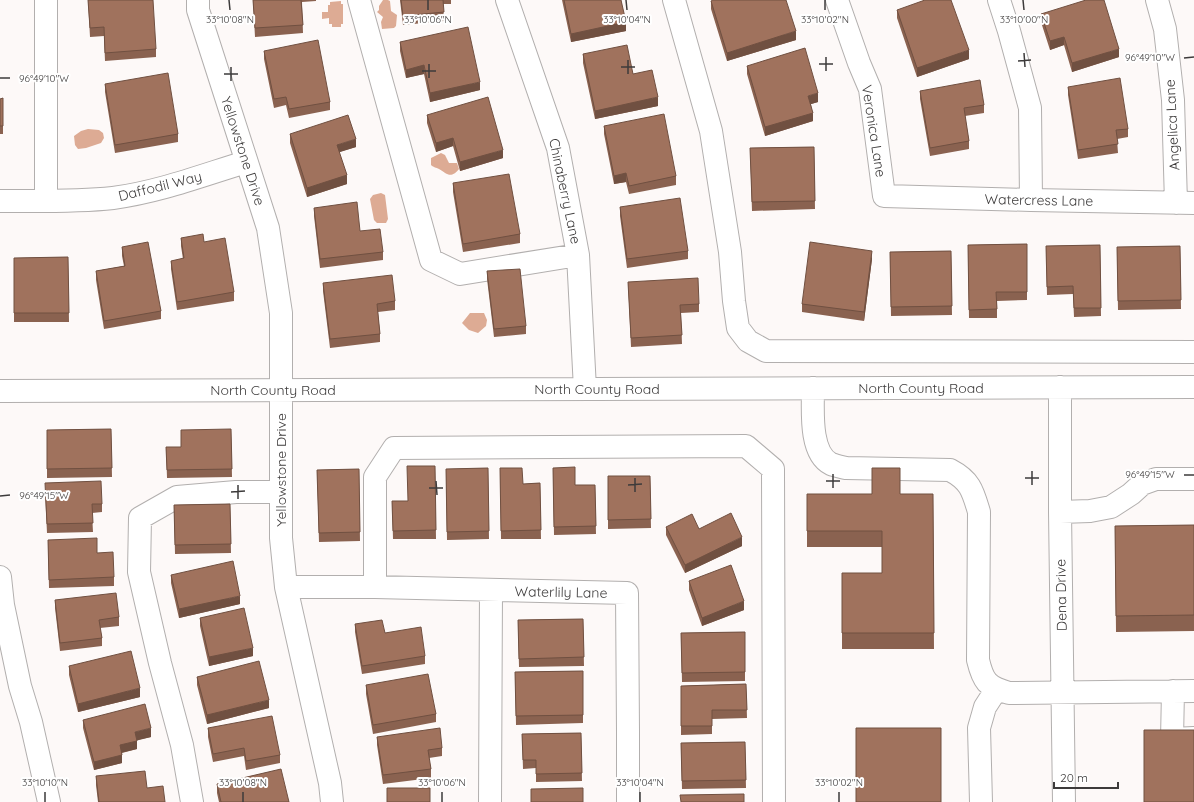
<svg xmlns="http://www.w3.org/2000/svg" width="1194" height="802" font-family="Quicksand,sans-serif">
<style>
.water{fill:#ddab94}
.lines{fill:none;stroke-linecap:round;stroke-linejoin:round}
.minor-casing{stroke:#b2afae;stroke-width:24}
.minor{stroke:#fff;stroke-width:22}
.wall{fill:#8a6250}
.shaded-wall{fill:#705041}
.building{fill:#a0725d;stroke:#705041}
.ticks{fill:none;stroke:#3d3b3b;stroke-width:1.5}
.labels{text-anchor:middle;stroke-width:4;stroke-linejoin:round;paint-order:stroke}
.street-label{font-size:14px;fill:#3d3b3b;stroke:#fff}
.ticks-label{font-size:10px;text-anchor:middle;fill:#3d3b3b;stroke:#fff;stroke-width:4;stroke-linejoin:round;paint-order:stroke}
</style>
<rect width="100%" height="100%" fill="#fdf9f8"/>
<!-- water -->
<path class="water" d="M383 0H388L390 1 391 11 397 15 396 26 394 28 382 29 381 22 383 17 377 12 379 10V6Z
M341 1V4H343V24H341V27H332V24H329V18L322 19V12H328V5H330V2Z
M88 129 99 130 103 133 104 138 101 143 86 148 78 149 75 145 74 136 81 131Z
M441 153 445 155 449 163H457L459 169C451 179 447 174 439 169 436 167 434 168 431 165V158Z
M381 193 385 195 388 219 386 223H377L374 220 370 199 373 195Z
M470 313H484L487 320 486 326 478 333 469 330 462 323Z"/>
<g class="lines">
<defs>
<path id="minor" d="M198 0V10L268 228 281 313V538L286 587 330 783 332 802
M359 0 431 260 460 274 578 255
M507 0 558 148 578 255 585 389
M674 0 711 131 730 252 734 301 738 328 748 341 766 351 1194 352
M837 0 859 63 870 89 884 196 1031 200 1194 203
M999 0 1009 31 1030 108 1031 200
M1157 0 1165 29 1173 100 1176 203
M0 201C37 201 76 202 113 198 159 192 203 175 246 162
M46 201V0
M1060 387V512L1064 802
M813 388C813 409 809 453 831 464 836 466 842 467 846 468L950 470C971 481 973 492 979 512L978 660C983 681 987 687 1009 693L1194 691
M0 391 1194 387
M1060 512 1090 511 1111 507 1131 494 1142 484 1156 479H1194
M0 577 3 605 20 686 31 722 49 802
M286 587H375L627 593 628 732V802
M375 587V477L394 448 746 446 773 469 774 802
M1173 691 1172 739 1194 738
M192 802 182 745 160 663 139 572 140 518 177 497 236 492H281
M490 802 491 590
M981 802 979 728 985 707 996 690"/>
</defs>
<!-- minor casing -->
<use href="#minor" class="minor-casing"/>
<!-- minor -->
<use href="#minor" class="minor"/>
</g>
<!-- wall -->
<path class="wall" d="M88 0 156 49V57L105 61 104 36 90 37Z
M253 0H316V1L302 2 303 33 255 37Z
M400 0H451V4H443L444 21 403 25Z
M562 0H621L626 31 571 42Z
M711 1 796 40 727 61 711 9Z
M897 10 969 59 917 77 897 18Z
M1041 14 1119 57 1072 72 1064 45 1050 50 1041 22Z
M400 42 480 90 430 102 424 74 406 78 400 51Z
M264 51 330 102V110L289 118 286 105 274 108 264 59Z
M583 54 633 74 658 106 595 119 583 63Z
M747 66 818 102 811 104 813 121 765 136 747 74Z
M105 84 178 134V142L115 153 105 92Z
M1068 87 1128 129V137L1117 139 1118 153 1078 159 1068 95Z
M920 91 984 105V113L965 116 969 141V149L930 156 920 99Z
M3 98V134H0V99Z
M427 115 503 158 460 171 453 146 436 152 427 123Z
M604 126 676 176V185L629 194 626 182 614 184 604 134Z
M290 134 356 147 339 152 347 184 307 197 290 143Z
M814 147 815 209 752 211 750 148Z
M453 183 520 234V243L463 252 453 192Z
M620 207 688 251V259L627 268 620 216Z
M314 208 360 231 383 252V260L320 268 314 216Z
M181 238 204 242 234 292V301L177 310 171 269V261L183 259 181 246Z
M1027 244V300L997 301V318H969L968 245Z
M1100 245 1101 316 1074 317 1073 294 1047 295 1046 246Z
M1180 246 1181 309 1118 310 1117 247Z
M122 247 161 311V319L104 329 96 280V271L124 266 122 256Z
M951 251 952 315 891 316 890 252Z
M68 257 69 322H14V258Z
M872 259 864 321 802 312V304Z
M487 271 526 326V334L494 337 487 279Z
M628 282 699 304V312L681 313 682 344 631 347Z
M323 283 395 301V310L378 312 380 334V342L330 348 323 291Z
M111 429 112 477 47 478V430Z
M231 429 232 477 167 478 166 447H181Z
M435 466 436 539H393L392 501H408Z
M488 468 489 539 447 540 446 469Z
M500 468 523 484 540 483 541 539H501Z
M553 468 575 485H595L596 534 554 535Z
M359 469 360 541 319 542 317 470Z
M608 476H650L651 528 608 529Z
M45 491 102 504V512L92 513 93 532 47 533Z
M807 494H933L934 649H842V573H882V547H807Z
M230 504 231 553 175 554 174 505Z
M1194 525V631L1116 632 1115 526Z
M666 527 742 546 685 573 666 535Z
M48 540 97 553 114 577V586L49 588Z
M171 575 240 604 179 618 171 583Z
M689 581 744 610 702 626 689 590Z
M55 600 119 617V626L100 628 102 638V646L60 651 55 608Z
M200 618 253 656 209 666 200 626Z
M583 619 584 666 519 667 518 620Z
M355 624 385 633 425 656V664L362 674 355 632Z
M745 632V681L682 682 681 633Z
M69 666 140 697 78 712 69 675Z
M583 671V723L516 725 515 672Z
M197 677 269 708 207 724 197 685Z
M746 684 747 718 712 719V734L681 735V686Z
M366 685 436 714V722L373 734 366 694Z
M83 720 151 737 137 740V749L122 753V763L94 770 83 728Z
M208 728 280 755V763L246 770 244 756 213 762 208 737Z
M581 733 582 781 536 782V768L523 769 522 734Z
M377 737 442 748V756L429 758 431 769V778L383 784 377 745Z
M745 742 746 788 682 789 681 743Z
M96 776 165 802H98L96 785Z
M217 784 289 802H219L217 793Z"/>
<!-- shaded-wall -->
<path class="shaded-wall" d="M626 22V31L571 42V34Z
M796 31V40L727 61V53Z
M1064 37V45L1050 50V41Z
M1119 49V57L1072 72V63Z
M969 50V59L917 77V68Z
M424 65V74L406 78V70Z
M480 82V90L430 102V93Z
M818 93V102L808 105V96Z
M658 97V106L595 119V111Z
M813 113V121L765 136V127Z
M453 138V146L436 152V143Z
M356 139V147L337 153V145Z
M503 150V158L460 171V162Z
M626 173V182L614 184V176Z
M347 175V184L307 197V188Z
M872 251V259L864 321V312Z
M742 537V546L685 573V565Z
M240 596V604L179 618V609Z
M744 601V610L702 626V618Z
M253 648V656L209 666V657Z
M140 688V697L78 712V704Z
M269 700V708L207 724V715Z
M151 728V737L135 741V732Z
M137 741V749L120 753V745Z
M122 755V763L94 770V762Z"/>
<!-- building -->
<path class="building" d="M88 0H153L156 49 105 53 104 27 90 28Z
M253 0H301L303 25 255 28Z
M401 0H443L444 12 403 16Z
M564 0H621L626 22 571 34Z
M713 0H786L796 31 727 53 711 1Z
M925 0H951L969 50 917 68 897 10Z
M1086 0H1104L1119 49 1072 63 1064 37 1050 41 1041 14Z
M468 27 480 82 430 93 424 65 406 70 400 42Z
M318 40 330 102 289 109 286 97 274 99 264 51Z
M627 45 633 74 652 70 658 97 595 111 583 54Z
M805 48 818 93 808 96 813 113 765 127 747 66Z
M168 73 178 134 115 145 105 84Z
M1120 78 1128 129 1116 130 1118 144 1078 150 1068 87Z
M980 80 984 105 964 108 969 141 930 148 920 91Z
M488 97 503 150 460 162 453 138 436 143 427 115Z
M3 98V126H0V99Z
M664 114 676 176 629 186 626 173 614 176 604 126Z
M348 115 356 139 337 145 347 175 307 188 290 134Z
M814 147 815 201 752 202 750 148Z
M509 174 520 234 463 244 453 183Z
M680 198 688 251 627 259 620 207Z
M357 202 360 231 380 229 383 252 320 259 314 208Z
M203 234 204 242 225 238 234 292 177 302 171 261 184 258 181 238Z
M148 242 161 311 104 321 96 271 125 266 122 247Z
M810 242 872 251 864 312 802 304Z
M1027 244V292H996L997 309 969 310 968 245Z
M1100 245 1101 308H1074L1073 286 1047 287 1046 246Z
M1180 246 1181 300 1118 301 1117 247Z
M951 251 952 306 891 307 890 252Z
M68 257 69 313H14V258Z
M520 269 526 326 494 329 487 271Z
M392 275 395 301 377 304 380 334 330 339 323 283Z
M698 278 699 304 680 305 682 335 631 338 628 282Z
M111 429 112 468 47 469V430Z
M231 429 232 469 167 470 166 447H181V430Z
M407 466H435L436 530 393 531 392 501H408Z
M575 467V485H595L596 526 554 527 553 468Z
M488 468 489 531 447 532 446 469Z
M500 468H522L523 484 540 483 541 530 501 531Z
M872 468H900V494H933L934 633H842V573H882V531H807V494H872Z
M359 469 360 532 319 533 317 470Z
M608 476H650L651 519 608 520Z
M101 481 102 504H92L93 523 47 524 45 483Z
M230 504 231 544 175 545 174 505Z
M731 513 742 537 685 565 666 527 692 514 699 529Z
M1194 525V615L1116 616 1115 526Z
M97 538V553L113 552 114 577 49 580 48 540Z
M233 561 240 596 179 609 171 575Z
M731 565 744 601 702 618 689 581Z
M116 593 119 617 99 620 102 638 60 643 55 600Z
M244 608 253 648 209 657 200 618Z
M583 619 584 657 519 659 518 620Z
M382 620 385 633 421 627 425 656 362 666 355 624Z
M745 632V672L682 673 681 633Z
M131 651 140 688 78 704 69 666Z
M259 661 269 700 207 715 197 677Z
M583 671V715L516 716 515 672Z
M428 674 436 714 373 725 366 685Z
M746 684 747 710H712V726H681V686Z
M145 704 151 728 135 732 137 741 120 745 122 755 94 762 83 720Z
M272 716 280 755 246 761 244 748 213 754 208 728Z
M440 728 442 748 428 750 431 769 383 775 377 737Z
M856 728H941V802H856Z
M1144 730H1194V802H1144Z
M581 733 582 773 536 774V760H523L522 734Z
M745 742 746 780 682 781 681 743Z
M281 769 289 802H221L217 784Z
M145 771 147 788 163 786 165 802H99L96 776Z
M387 788H430V802H387Z
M583 788V802H531V789Z
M744 794V802H681L680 795Z"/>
<!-- ticks -->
<path class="ticks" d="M229 0 230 10M428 0V10M626 0 627 10M825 0V10M1023 0 1024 10M1024 53 1025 67M826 57V71M1184 58 1194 57M628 60V74M1018 61 1031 60M429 64V78M819 64H833M231 67V81M621 67H635M422 71H436M224 74H238M0 78H10M1032 471V485M833 474V488M1184 475H1194M635 478V492M1025 478H1039M436 481 437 495M826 481H840M238 485V499M628 485 642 484M429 488H443M231 492 245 491M0 496 10 495M45 792V802M243 792V802M442 792V802M640 792V802M839 792V802"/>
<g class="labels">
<!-- street labels -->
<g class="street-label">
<text transform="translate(1172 125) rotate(-93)" y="5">Angelica Lane</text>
<text transform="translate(874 131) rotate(81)" y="5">Veronica Lane</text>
<text transform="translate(243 151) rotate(72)" y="5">Yellowstone Drive</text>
<text transform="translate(160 186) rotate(-14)" y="5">Daffodil Way</text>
<text transform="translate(565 191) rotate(78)" y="5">Chinaberry Lane</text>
<text transform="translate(1039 200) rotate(1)" y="5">Watercress Lane</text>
<text x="921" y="393">North County Road</text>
<text x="597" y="394">North County Road</text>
<text x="273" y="395">North County Road</text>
<text transform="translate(281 470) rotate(-90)" y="5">Yellowstone Drive</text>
<text transform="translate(561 592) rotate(1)" y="5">Waterlily Lane</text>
<text transform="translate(1061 595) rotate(-91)" y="5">Dena Drive</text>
</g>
</g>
<g class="ticks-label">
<text x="230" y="23">33°10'08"N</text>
<text x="428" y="23">33°10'06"N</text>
<text x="627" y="23">33°10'04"N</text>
<text x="825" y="23">33°10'02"N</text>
<text x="1024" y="23">33°10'00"N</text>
<text x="1150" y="61">96°49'10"W</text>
<text x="44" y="82">96°49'10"W</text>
<text x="1150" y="478">96°49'15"W</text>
<text x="44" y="499">96°49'15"W</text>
<text x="45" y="786">33°10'10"N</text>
<text x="243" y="786">33°10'08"N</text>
<text x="442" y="786">33°10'06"N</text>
<text x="640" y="786">33°10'04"N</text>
<text x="839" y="786">33°10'02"N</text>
</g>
<!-- scale -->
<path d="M1054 782v6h64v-6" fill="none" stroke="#3d3b3b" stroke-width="2"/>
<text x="1060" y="782" font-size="12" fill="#3d3b3b" stroke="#ffffff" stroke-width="3" paint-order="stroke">20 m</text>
</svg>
